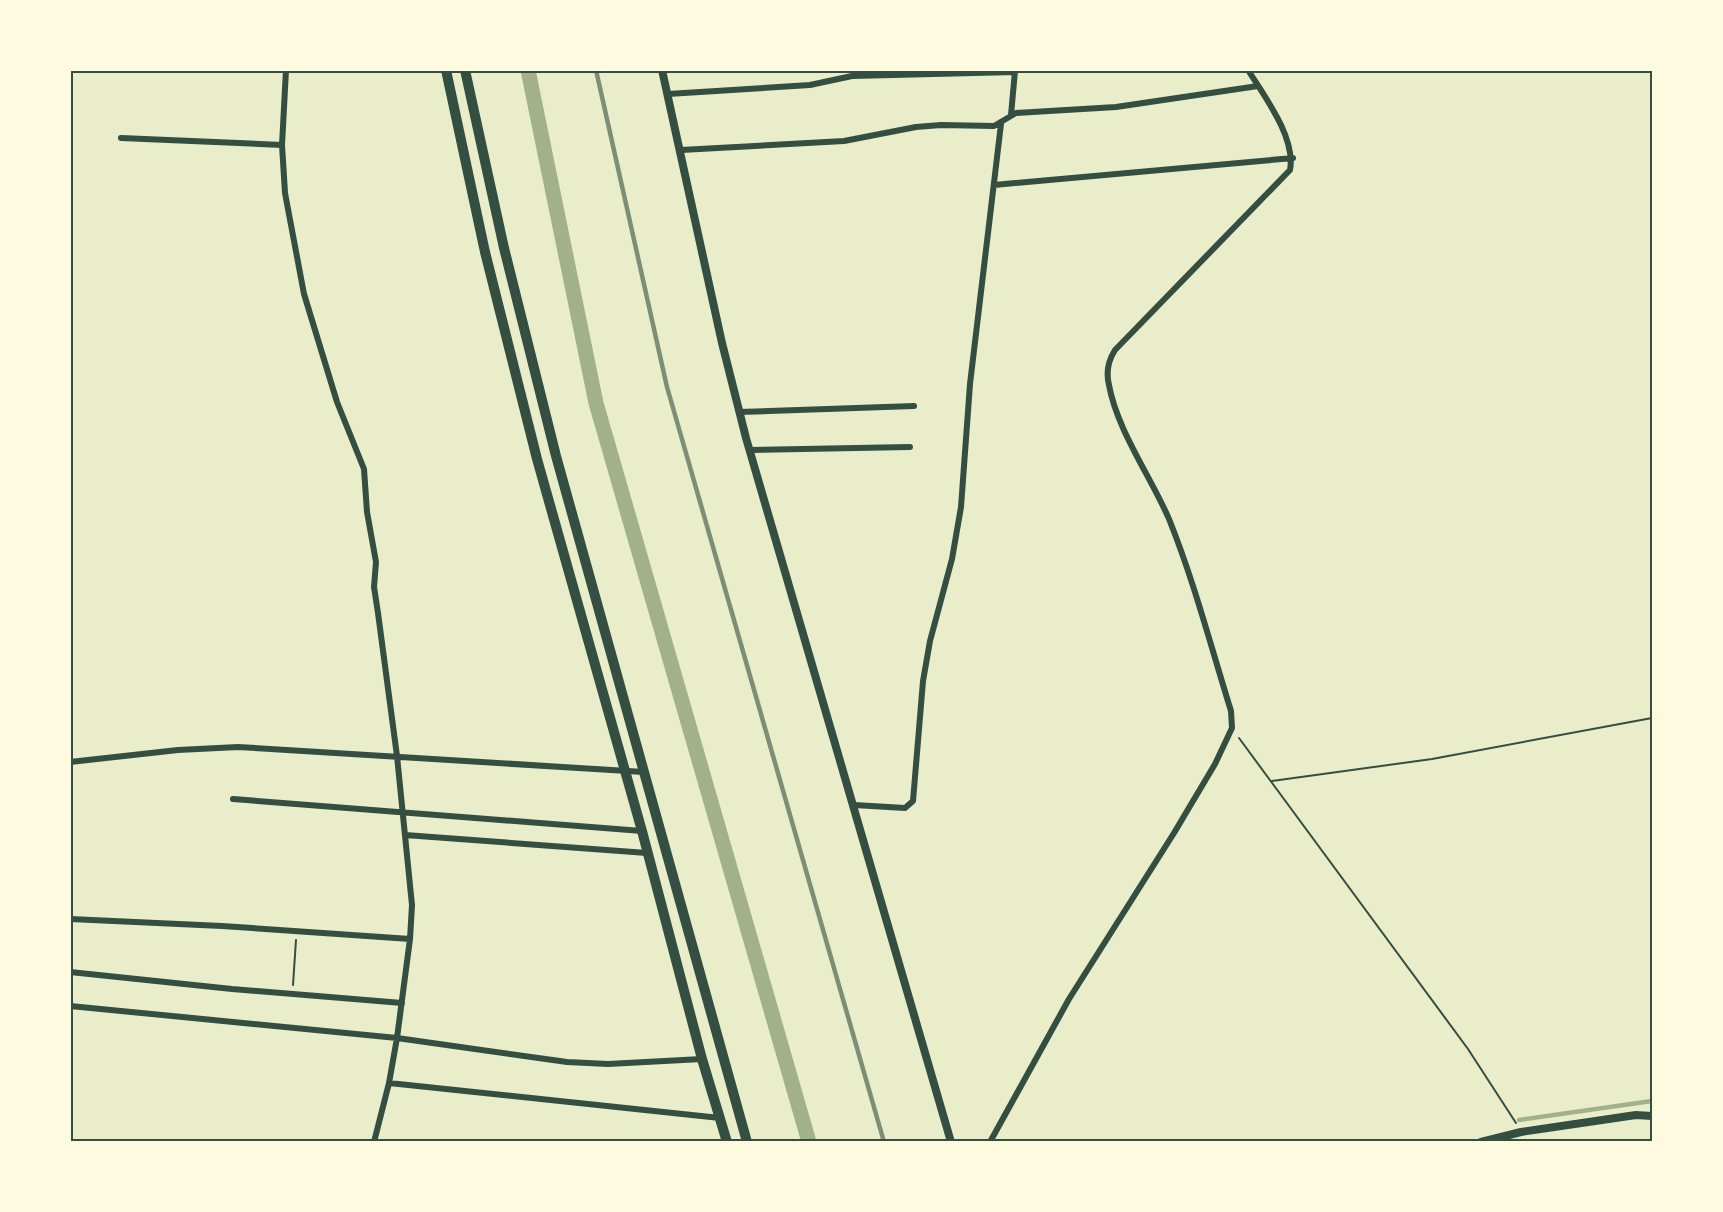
<svg xmlns="http://www.w3.org/2000/svg" width="1723" height="1212" font-family="Karla,sans-serif">
<style>
.lines{fill:none;stroke-linecap:round;stroke-linejoin:round}
.stream{stroke:#a3b18a;stroke-width:4.5}
.canal{stroke:#a3b18a;stroke-width:15}
.path{stroke:#344e41;stroke-width:2}
.minor{stroke:#344e41;stroke-width:6}
.tertiary{stroke:#344e41;stroke-width:8}
.trunk{stroke:#344e41;stroke-width:10}
.rail{stroke:#7c8e77;stroke-width:4.5}
.neatline{fill:none;stroke:#344e41;stroke-width:2}
</style>
<rect width="100%" height="100%" fill="#e9edc9"/>
<g class="lines">
<!-- stream -->
<path class="stream" d="M1519 1120 1652 1101"/>
<!-- canal -->
<path class="canal" d="M528 70 596 403 809 1142"/>
<!-- path -->
<path class="path" d="M1239 738 1468 1049 1516 1123
M1272 781 1432 759 1652 718
M293 985 296 940"/>
<!-- minor -->
<path class="minor" d="M286 70 282 145 285 193 304 294 337 402 364 469 367 512 376 562 374 587 378 613 397 756 412 905 410 939 397 1038 389 1083 374 1142
M668 94 810 85 852 76 1015 72
M1011 115 1015 71
M121 138 282 145
M681 150 844 141 916 127 941 125 994 126 1016 113 1116 107 1258 86
M994 185 1293 158
M739 412 914 406
M749 450 910 447
M70 762 178 750 238 747 644 772
M233 799 642 831
M854 805 905 808 913 801 923 681 930 641 952 559 961 507 970 384 1001 124
M405 835 647 853
M70 919 222 926 410 939
M70 972 232 989 402 1003
M70 1006 397 1038 567 1062 608 1064 702 1059
M389 1083 720 1118
M990 1142 1069 999 1174 833 1215 764 1232 728 1231 711C1211 647 1194 581 1169 519 1151 477 1117 430 1109 385 1106 373 1108 361 1115 350L1290 170C1296 138 1265 97 1248 70"/>
<!-- tertiary -->
<path class="tertiary" d="M662 70 722 343 746 438 951 1142
M1481 1142 1521 1132 1636 1115 1652 1116"/>
<!-- trunk -->
<path class="trunk" d="M446 70 485 252 537 459 642 831 702 1059 727 1142
M465 70 504 248 556 456 747 1142"/>
<!-- rail -->
<path class="rail" d="M596 70 667 387 884 1142"/>
</g>
<!-- border -->
<rect width="1723" height="1212" fill="none" stroke="#fefae0" stroke-width="144"/>
<rect x="72" y="72" width="1579" height="1068" class="neatline"/>
</svg>
